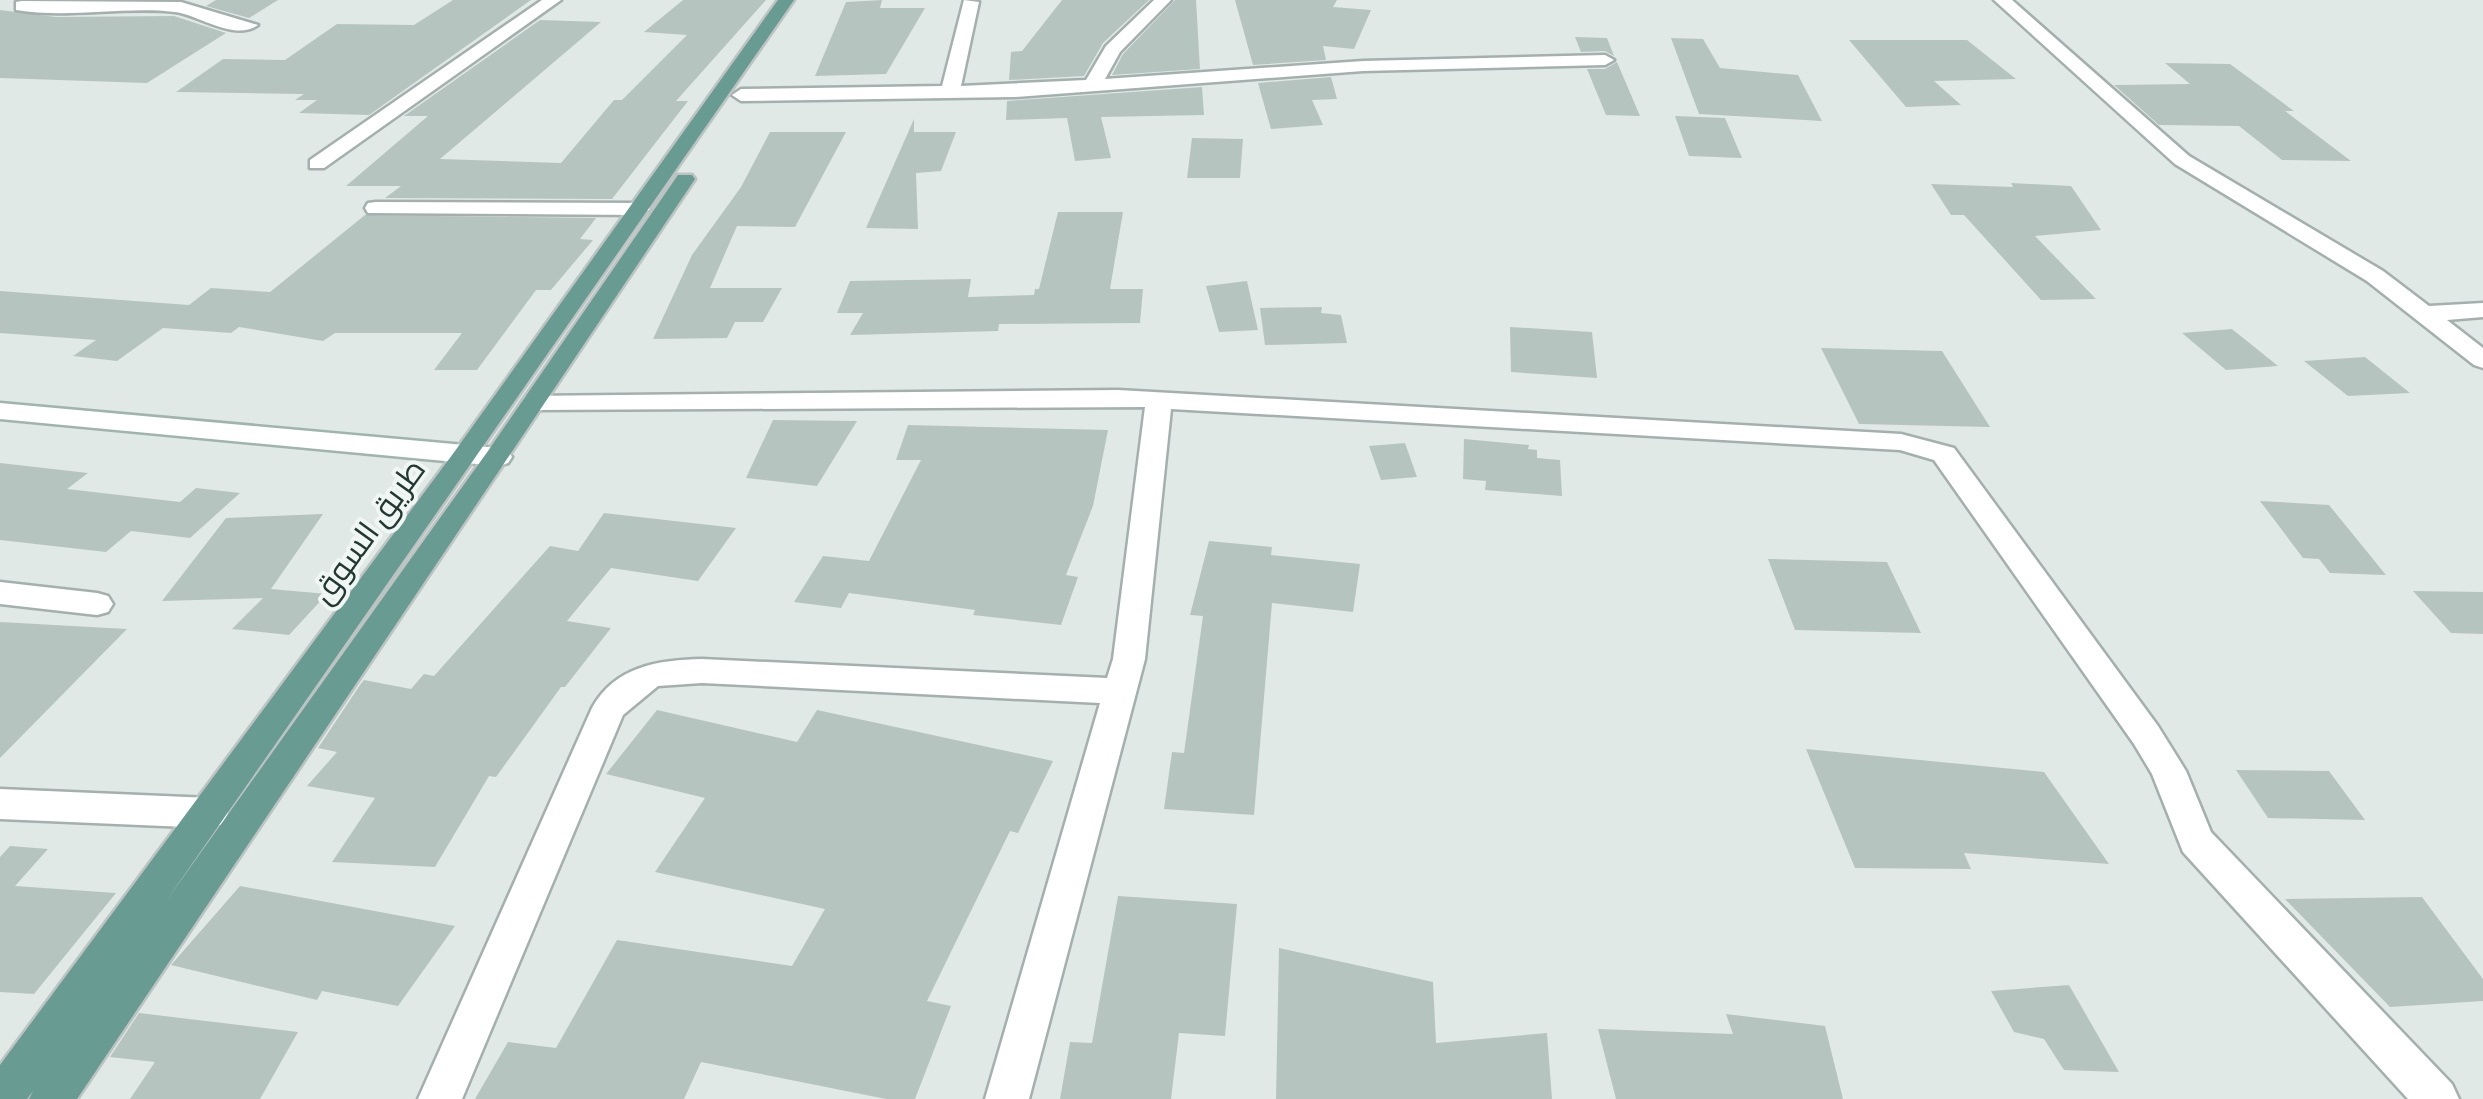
<svg xmlns="http://www.w3.org/2000/svg" width="2483" height="1099" font-family="'Sofia Sans Condensed',Cairo,sans-serif">
<style>
.building{fill:#b6c4bf}
.lines{fill:none;stroke-linecap:round;stroke-linejoin:round}
.street-casing{stroke:#a3b0ad;stroke-width:5}
.secondary-casing{stroke:#a0b4ae;stroke-width:5}
.primary-casing{stroke:#bdc3c2;stroke-width:5}
.street{fill:#fff;fill-rule:evenodd}
.secondary{fill:#fff;fill-rule:evenodd}
.primary{fill:#689b91;fill-rule:evenodd}
.labels{text-anchor:middle;stroke-width:8;stroke-linejoin:round;paint-order:stroke}
.street-label{font-size:32px;fill:#223833;stroke:#f0f6f3}
</style>
<rect width="100%" height="100%" fill="#e0e9e6"/>
<!-- building -->
<path class="building" d="M216 0H278L249 18 206 6Z
M453 0H531L369 115 299 113 317 100H295L304 94 176 92 223 59 285 60 337 24 414 25Z
M683 0H766L676 101H688L612 199 385 198 401 186H346L428 116H404L540 20 601 22 440 159 561 163 614 100H622L687 35 644 32Z
M882 0 880 8H925L886 74 815 76 846 2Z
M1062 0H1149L1103 43 1084 76 1009 80 1011 52 1022 51Z
M1175 0H1196L1200 69 1112 75 1123 54Z
M1235 0H1337L1333 7 1371 10 1354 49 1323 46 1326 60 1253 65Z
M0 10 56 17 174 16 226 33 147 83 0 78Z
M1575 37 1607 38 1614 56 1605 51 1581 52Z
M1671 38 1703 39 1720 68 1798 75 1822 121 1699 114Z
M1849 40H1967L2016 79 1934 81 1961 105 1906 107Z
M1617 62 1640 116 1606 115 1587 69H1605Z
M2165 63 2230 64 2294 111H2285L2351 161 2282 160 2239 126 2159 125 2114 85 2190 84Z
M1331 77 1337 99 1312 100 1323 125 1271 129 1258 83Z
M1202 87 1204 115 1101 117 1111 158 1075 161 1067 118 1006 120 1007 101Z
M1675 116 1725 118 1742 158 1689 156Z
M914 119V132H956L941 171 916 173 918 229 866 228Z
M770 132H846L795 227 737 226 710 288H782L763 322H735L727 338 653 339 692 255 741 187Z
M1192 138 1243 139 1240 178H1187Z
M2011 183 2071 186 2101 230 2035 236 2096 299 2041 300 1964 215H1951L1931 184 2013 187Z
M1058 212H1123L1110 289H1143L1140 323 999 324 998 331 850 335 863 313H837L850 281 971 279 968 297 1034 295 1035 289H1039Z
M365 215 596 218 580 239 593 240 551 290H536L477 370H434L462 333H335L323 341 239 327 231 333 163 328 117 361 73 356 96 340 0 333V291L189 305 211 288 270 292Z
M1247 281 1258 330 1219 332 1206 286Z
M1322 307 1321 313 1341 315 1347 343 1265 345 1260 308Z
M1510 327 1592 332 1597 378 1511 372Z
M2232 329 2278 366 2226 370 2182 333Z
M1821 348 1942 351 1990 427 1859 424Z
M2365 357 2410 393 2348 396 2304 361Z
M773 420 857 421 817 486 746 478Z
M908 425 1108 430 1093 506 1066 575 1078 577 1061 625 973 615 975 610 849 593 841 608 794 602 823 556 869 561 921 460H896Z
M1464 439 1529 445 1528 449 1537 450V458L1560 460 1562 496 1485 490 1486 481 1463 479Z
M1405 443 1417 477 1381 480 1369 446Z
M0 463 88 473 67 489 180 502 196 488 240 493 190 538 131 531 106 552 0 540Z
M2260 501 2329 505 2386 575 2330 573 2319 559 2303 558Z
M604 513 736 528 698 581 611 568 567 621 611 628 565 687H561L496 777 489 776 435 867 332 862 375 798 307 786 337 752 318 748 360 685 364 680 411 689 424 674 434 676 550 546 578 551Z
M323 514 271 589 327 594 289 635 232 629 263 598 162 601 226 518Z
M1209 541 1272 547 1271 555 1360 564 1353 612 1272 603 1254 815 1164 809 1172 752 1184 753 1203 616 1190 615Z
M1768 559 1887 562 1921 633 1795 630Z
M2413 591 2483 592V634L2451 633Z
M0 622 127 629 0 758Z
M657 710 797 742 817 710 1053 761 1018 833 1010 831 927 1001 951 1006 915 1099H886L701 1062 684 1099H475L508 1042 556 1048 617 940 792 966 825 909 655 872 705 798 606 774Z
M1806 749 2044 772 2109 864 1964 853 1971 869 1855 868Z
M2236 770 2329 771 2365 820 2268 818Z
M10 846 48 849 15 886 116 893 34 994 0 992V857Z
M240 886 455 926 398 1006 322 991 317 1000 171 965Z
M1118 896 1237 904 1225 1036 1179 1033 1171 1099H1060L1070 1042 1092 1043Z
M2422 897 2483 979V1001L2390 1007 2285 899Z
M1279 948 1433 982 1436 1043 1547 1033 1552 1099H1276Z
M2069 985 2119 1072 2064 1070 2044 1039 2014 1032 1991 991Z
M139 1013 298 1032 260 1099H130L155 1062 110 1057Z
M1726 1014 1825 1026 1843 1099H1616L1598 1029 1733 1034Z"/>
<g class="lines">
<defs>
<path id="street" d="M542 0H561L324 168H310V160Z
M964 0 979 2 961 86 1086 80 1106 46 1154 0H1171L1120 52 1105 79 1363 61 1605 55 1614 60 1605 65 1363 71 1015 97 741 101 732 95 741 89 942 86Z
M1994 0H2012L2189 156 2383 271 2429 306 2483 303V317L2447 320 2483 348V368L2474 365 2367 281 2175 164Z
M22 1 181 2 258 25C235 42 199 15 175 12 123 6 68 19 16 10V2Z
M376 202 639 203 650 209 639 215 368 213 365 208 368 203Z
M1118 390 1901 434 1954 448 2158 726 2186 771 2211 832 2452 1084 2459 1099H2408L2183 852 2152 774 2134 744 1934 460 1900 450 1171 409 1145 659 1029 1099H985L1100 703 702 683 658 686 623 715 462 1099H418L592 708C615 666 659 660 702 659L1107 678 1113 659 1145 407 535 410 526 408 522 402 526 396Z
M0 582 97 593 108 596 113 604 108 612 97 615 0 604Z
M0 789 210 798 223 802 228 813 223 824 210 828 0 819Z"/>
<path id="secondary" d="M0 403 498 448 508 451 512 457 508 463 498 466 0 419Z"/>
<path id="primary" d="M778 0H794L164 904 488 451 678 175H692L695 179 77 1099H29L33 1091 27 1099H0V1065L455 451Z"/>
</defs>
<!-- street casing -->
<use href="#street" class="street-casing"/>
<!-- secondary casing -->
<use href="#secondary" class="secondary-casing"/>
<!-- primary casing -->
<use href="#primary" class="primary-casing"/>
<!-- street -->
<use href="#street" class="street"/>
<!-- secondary -->
<use href="#secondary" class="secondary"/>
<!-- primary -->
<use href="#primary" class="primary"/>
</g>
<g class="labels">
<!-- street labels -->
<g class="street-label">
<text transform="translate(368 531) rotate(-54)" y="11">طريق السوق</text>
</g>
</g>
</svg>
